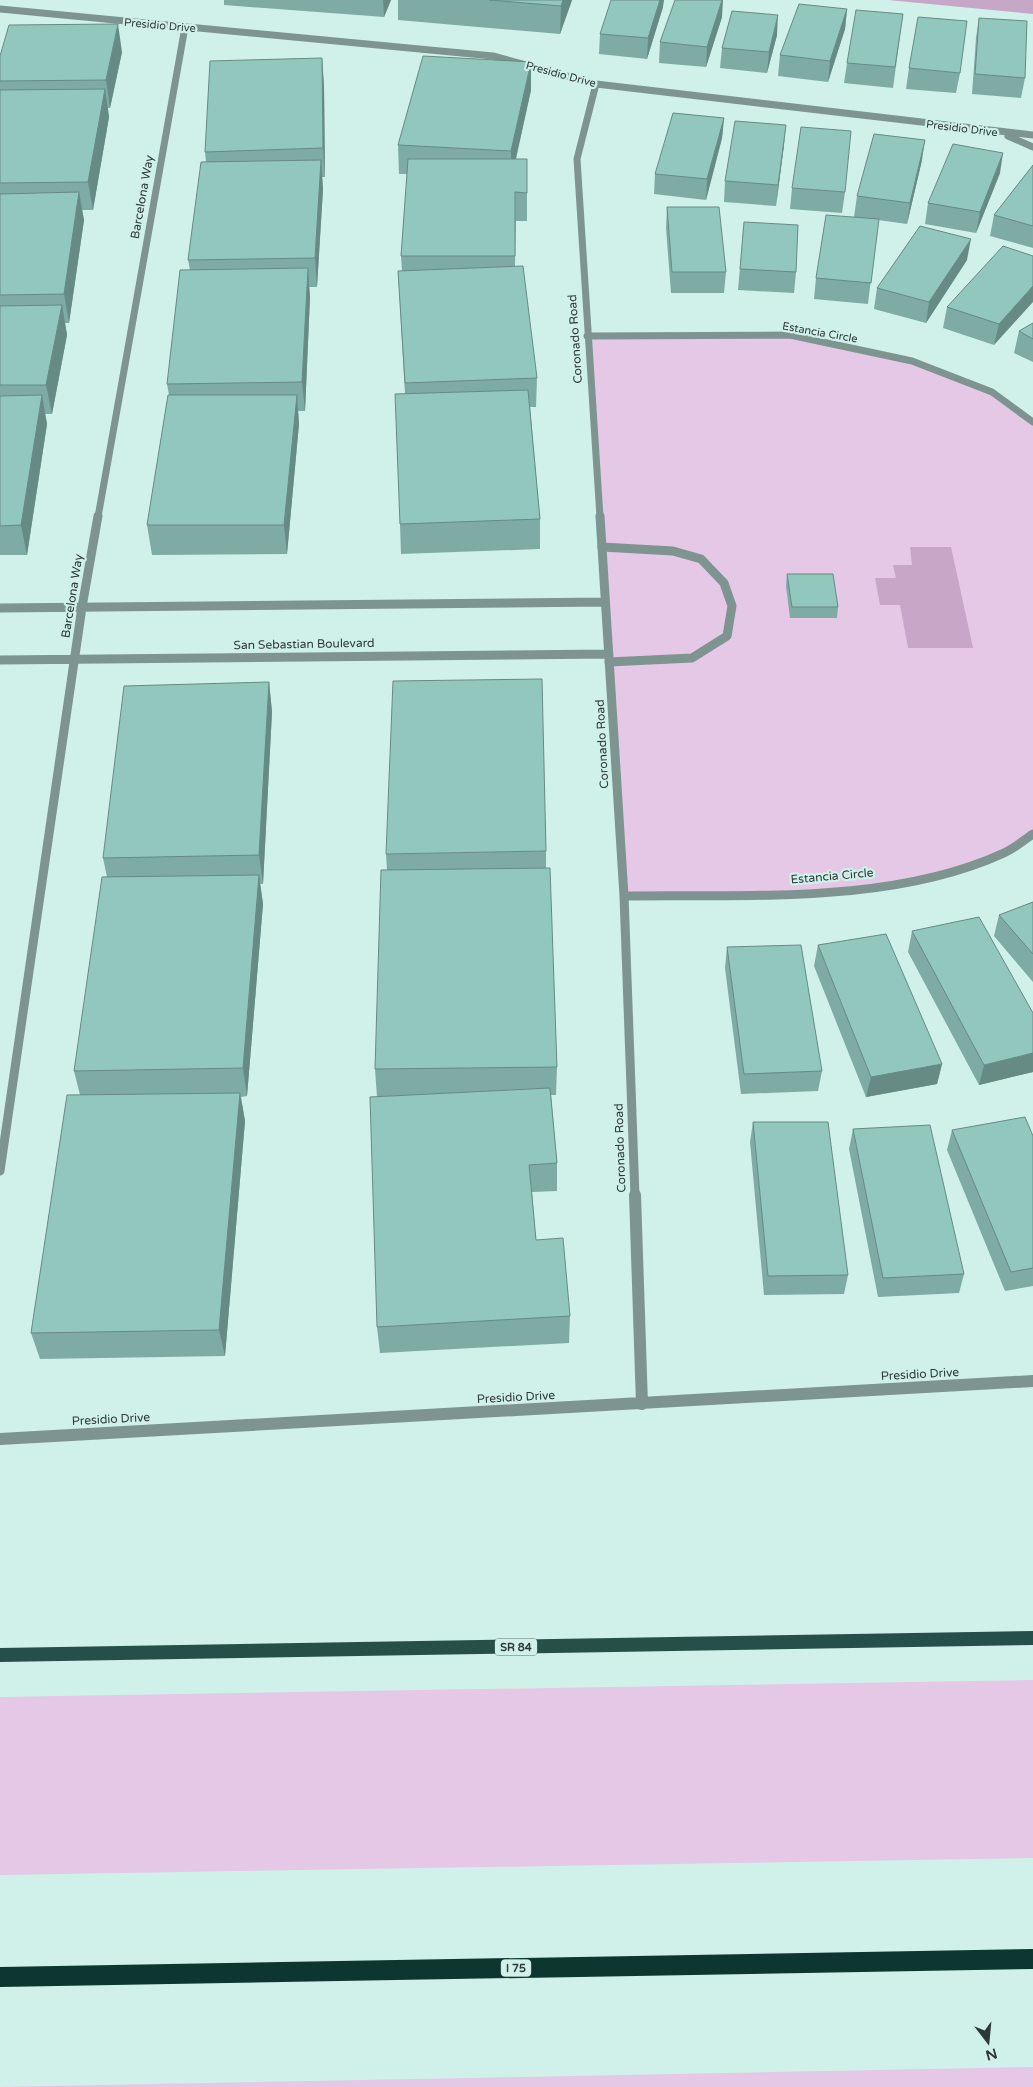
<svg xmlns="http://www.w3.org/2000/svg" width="1033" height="2087" font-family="'Varela Round',sans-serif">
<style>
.green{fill:#e5c7e6}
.water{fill:#c7a7c8}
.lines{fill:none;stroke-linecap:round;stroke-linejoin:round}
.service{stroke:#7e9490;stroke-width:9}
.minor-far2{stroke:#7e9490;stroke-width:7}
.minor-far1{stroke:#7e9490;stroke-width:9}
.minor{stroke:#7e9490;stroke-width:12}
.primary{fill:#264f49;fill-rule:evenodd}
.motorway{fill:#0d3630;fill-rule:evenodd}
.wall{fill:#7eaba3}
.shaded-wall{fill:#668b84}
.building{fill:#92c7bd;stroke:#668b84}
.labels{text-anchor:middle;stroke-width:4.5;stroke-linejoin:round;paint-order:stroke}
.far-street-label{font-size:11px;fill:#2d3937;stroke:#d0f0ea}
.shield{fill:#d0f0ea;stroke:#5e706d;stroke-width:1}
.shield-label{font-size:11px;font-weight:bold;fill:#2d3937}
.street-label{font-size:12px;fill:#2d3937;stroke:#d0f0ea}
</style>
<rect width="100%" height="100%" fill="#d0f0ea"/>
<!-- green -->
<path class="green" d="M790 335 912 361 992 392 1033 422V834C1024 840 1014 848 1004 853 891 903 745 893 624 896L587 336Z
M1033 1680V1858L0 1875V1697Z
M1033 2067V2087H0Z"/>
<!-- water -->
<path class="water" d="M888 0H1033V14Z
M910 547H951L973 648H908L900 605H880L875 578H896L893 565H912Z"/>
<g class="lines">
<!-- service -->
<path class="service" d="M602 547 673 551 701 559 724 583 732 606 727 636 692 658 609 662"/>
<!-- minor-far2 -->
<path class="minor-far2" d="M0 9 493 56 596 84 1033 135
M596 84 577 159 600 517
M1008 136 1033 147
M587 336 790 335 912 361 992 392 1033 422
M98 517 185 27"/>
<!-- minor-far1 -->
<path class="minor-far1" d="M600 516 624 896 635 1196
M0 608 605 602
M0 660 609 654
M624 896C746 894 891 905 1004 853 1015 848 1024 840 1033 834
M0 1171 82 607 98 516"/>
<!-- minor -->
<path class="minor" d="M635 1195 642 1404
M0 1439 1033 1381"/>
<!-- primary -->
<path class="primary" d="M1033 1631V1645L0 1662V1648Z"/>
<!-- motorway -->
<path class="motorway" d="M1033 1949V1969L0 1987V1967Z"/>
</g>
<!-- wall -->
<path class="wall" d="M224 0H391L384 17 224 5Z
M398 0H572L560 34 398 20Z
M663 7 647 59 599 54 600 34Z
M847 9 845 29 828 82 778 76 780 55Z
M903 14 893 88 844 83 847 63Z
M722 17 706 67 659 63 660 42Z
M979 18 1025 78 1021 98 972 94 976 38Z
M777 35 767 73 720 68 722 48Z
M122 52 110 108H108L109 117 93 210H82L84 220 69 323H65L67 335 52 414H45L47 424 27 555H0V56Z
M322 58 324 86 325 177H322L323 189 317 287H309L310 297 305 411H298L299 424 287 554 152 555 147 525 169 395 167 384 190 270 188 260 206 162 205 152Z
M909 68 960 73 956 93 906 89Z
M531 90 516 159H527V221H516L515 266 537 378 536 407H530L540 519V549L401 554 400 524 405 394 398 271H402L401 256 407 174H399L398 145Z
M724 118 722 138 706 200 654 194 655 174Z
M784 145 776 206 724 202 725 181Z
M922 160 907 224 878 220 868 304 814 299 816 278 854 217 857 196Z
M1033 165V248L990 236 994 215Z
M1000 173 976 233 925 224 928 203Z
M792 188 845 192 842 213 790 209Z
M667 207 726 272 724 293H671L666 228Z
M744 222 796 272 794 293 738 290Z
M1033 256 994 345 943 328 947 307Z
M967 260 926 323 874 309 877 288Z
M1033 323V362L1014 353 1019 331Z
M787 574 838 607 837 618H790L786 586Z
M269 682 272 712 263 884H260L263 904 247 1096 241 1097 245 1121 225 1356 40 1359 31 1333 80 1095 74 1071 107 877 103 858Z
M546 851V868L557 1067 556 1095H551L557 1163V1191L532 1192 536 1240 570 1316 569 1343 380 1353 377 1327V1097L375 1069 387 870 386 854Z
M1033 902V982L994 936 999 915Z
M912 931 1033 1013V1072L979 1085 908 952Z
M818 945 942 1064 937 1084 866 1097 814 966Z
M727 947 822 1071 818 1091 741 1094 725 968Z
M753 1122 848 1275 844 1294 764 1295 750 1142Z
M853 1129 964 1274 959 1293 878 1297 849 1149Z
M952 1130 1033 1136V1286L1005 1291 947 1150Z"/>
<!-- shaded-wall -->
<path class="shaded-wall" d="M383 0H391L384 17Z
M563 0H572L560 34 561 6Z
M660 0H664L663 7 647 59 648 38Z
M722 0H723L722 17 706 67 707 47Z
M847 9 845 29 828 82 830 61Z
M778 15 777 35 767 73 769 52Z
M118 24 122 52 110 108 106 80Z
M322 58 324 86 325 177 323 148Z
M531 62V90L511 180V151Z
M105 89 109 117 93 210 88 182Z
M724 118 722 138 706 200 707 179Z
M786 125 784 145 776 206 778 185Z
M925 140 922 160 907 224 910 203Z
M1003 153 1000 173 976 233 980 212Z
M321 160 323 189 317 287 315 258Z
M79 192 84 220 69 323 64 294Z
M971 239 967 260 926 323 929 302Z
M308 268 310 297 305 411 302 382Z
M1033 286V302L994 345 999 324Z
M62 305 67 335 52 414 46 385Z
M42 395 47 424 27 555 21 525Z
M297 395 299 424 287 554 284 525Z
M269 682 272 712 263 884 259 855Z
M259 875 263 904 247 1096 243 1068Z
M1033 1053V1072L979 1085 984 1065Z
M942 1064 937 1084 866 1097 871 1077Z
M240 1093 245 1121 225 1356 219 1330Z"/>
<!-- building -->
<path class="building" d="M489 0H563L561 6Z
M611 0H660L648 38 600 34Z
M675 0H722L707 47 660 42Z
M799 4 847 9 830 61 780 55Z
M856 10 903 14 895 67 847 63Z
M732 11 778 15 769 52 722 48Z
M918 17 967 21 960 73 909 68Z
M979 18 1027 21 1025 78 975 74Z
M118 24 106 80 0 81V56L9 25Z
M423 56 531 62 511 151 398 145Z
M322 58 323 148 205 152 210 61Z
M105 89 88 182 0 183V90Z
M673 113 724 118 707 179 655 174Z
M735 121 786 125 778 185 725 181Z
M801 127 851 131 845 192 792 188Z
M874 134 925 140 910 203 857 196Z
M953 144 1003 153 980 212 928 203Z
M408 159H527V193L515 192V256H401Z
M321 160 315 258 188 260 201 162Z
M1033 165V226L994 215Z
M79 192 64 294 0 295V194Z
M667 207H719L726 272H672Z
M826 215 879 219 871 283 816 278Z
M744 222 798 225 796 272 740 269Z
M920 226 971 239 929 302 877 288Z
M1003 246 1033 256V286L999 324 947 307Z
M523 266 537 378 405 383 398 271Z
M308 268 302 382 167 384 180 270Z
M62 305 46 385H0V306Z
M1033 323V339L1019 331Z
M528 390 540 519 400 524 395 394Z
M42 395 21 525 0 526V396Z
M168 395H297L284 525H147Z
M787 574H833L838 607H792Z
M542 679 546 851 386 854 393 681Z
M269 682 259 855 103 858 124 686Z
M550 868 557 1067 375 1069 381 870Z
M259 875 243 1068 74 1071 102 877Z
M1033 902V954L999 915Z
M979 917 1033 1013V1053L984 1065 912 931Z
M886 934 942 1064 871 1077 818 945Z
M801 945 822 1071 744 1074 727 947Z
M550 1088 557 1163 529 1165 536 1240 563 1238 570 1316 377 1327 370 1097Z
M240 1093 219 1330 31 1333 67 1095Z
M1025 1117 1033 1136V1268L1011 1272 952 1130Z
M753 1122H828L848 1275 768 1276Z
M930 1125 964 1274 883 1278 853 1129Z"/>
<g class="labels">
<!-- far-street labels -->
<g class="far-street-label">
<text transform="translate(160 25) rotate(5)" y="4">Presidio Drive</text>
<text transform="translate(561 74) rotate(15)" y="4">Presidio Drive</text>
<text transform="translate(962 128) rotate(7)" y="4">Presidio Drive</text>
<text transform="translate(820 332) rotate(10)" y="4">Estancia Circle</text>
</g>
<!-- shield labels -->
<g class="shield">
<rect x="495" y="1638.5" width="42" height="17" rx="4"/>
<rect x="501" y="1959.5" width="30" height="17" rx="4"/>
</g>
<g class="shield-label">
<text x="516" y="1651">SR 84</text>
<text x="516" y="1972">I 75</text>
</g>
<!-- street labels -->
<g class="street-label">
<text transform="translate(142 197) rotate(-80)" y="4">Barcelona Way</text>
<text transform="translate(575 339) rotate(-94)" y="4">Coronado Road</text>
<text transform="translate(72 596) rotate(-81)" y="4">Barcelona Way</text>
<text transform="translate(304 644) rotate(-1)" y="4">San Sebastian Boulevard</text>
<text transform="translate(602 744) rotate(-93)" y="4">Coronado Road</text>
<text transform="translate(832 876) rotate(-5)" y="4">Estancia Circle</text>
<text transform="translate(620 1148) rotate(-92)" y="4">Coronado Road</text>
<text transform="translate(920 1374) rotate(-3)" y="4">Presidio Drive</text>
<text transform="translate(516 1397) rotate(-3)" y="4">Presidio Drive</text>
<text transform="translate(111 1419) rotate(-3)" y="4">Presidio Drive</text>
</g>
</g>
<!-- north arrow -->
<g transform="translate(988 2042) rotate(164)" stroke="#d0f0ea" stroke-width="4" paint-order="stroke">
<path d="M0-4L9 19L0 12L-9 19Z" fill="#2d3937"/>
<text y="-8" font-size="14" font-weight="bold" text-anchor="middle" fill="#2d3937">N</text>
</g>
</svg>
